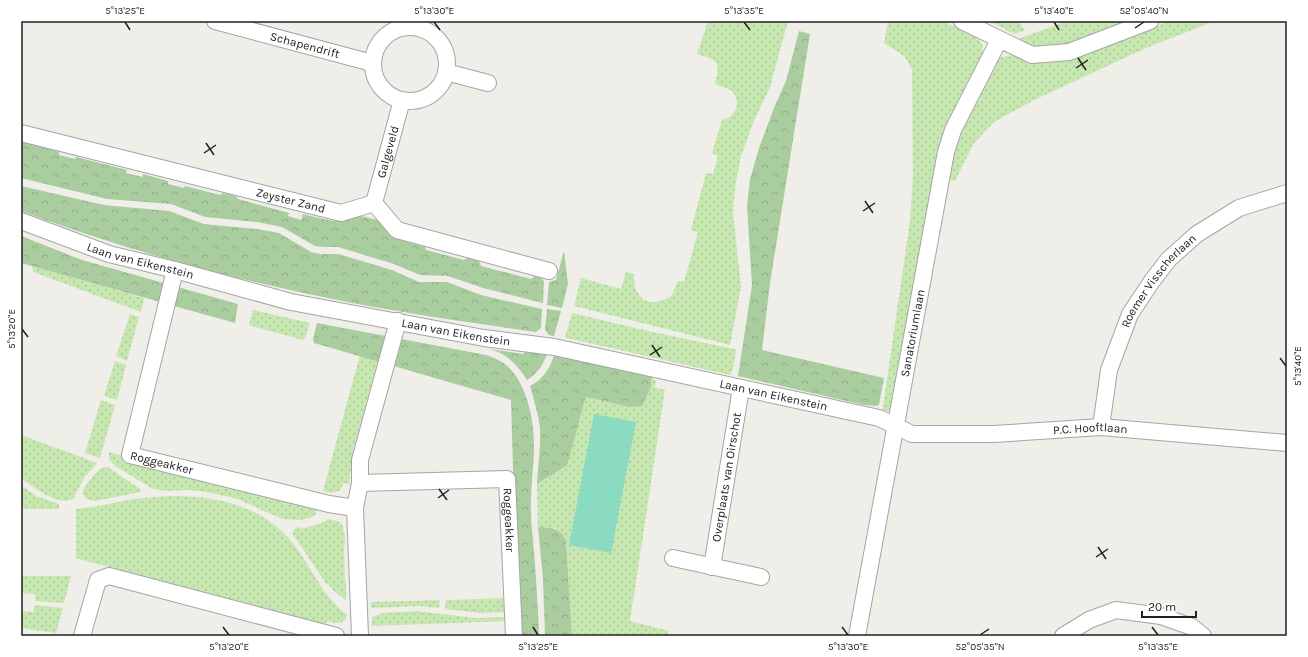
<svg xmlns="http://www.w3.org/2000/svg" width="1308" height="657" font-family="Karla,sans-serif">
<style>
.grass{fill:url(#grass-dots)}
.forest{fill:url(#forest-crowns)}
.pitch{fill:#8bdac2}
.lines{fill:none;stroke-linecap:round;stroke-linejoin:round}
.minor-casing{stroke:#a5a5a5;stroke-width:18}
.minor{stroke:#fff;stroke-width:16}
.ticks{fill:none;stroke:#212121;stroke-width:1.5}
.labels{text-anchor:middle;stroke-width:3.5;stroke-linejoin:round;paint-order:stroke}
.street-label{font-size:12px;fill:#212121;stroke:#fff}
.neatline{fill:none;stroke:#212121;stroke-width:1.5}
.ticks-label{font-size:10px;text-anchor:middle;fill:#212121}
</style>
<defs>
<pattern id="grass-dots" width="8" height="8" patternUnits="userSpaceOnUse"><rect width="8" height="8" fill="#c7e7b1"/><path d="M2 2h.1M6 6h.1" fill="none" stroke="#abc698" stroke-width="1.8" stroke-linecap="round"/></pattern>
<pattern id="forest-crowns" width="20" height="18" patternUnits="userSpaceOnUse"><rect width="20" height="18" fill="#a9cd9f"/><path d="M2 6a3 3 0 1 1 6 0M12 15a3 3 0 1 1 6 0" fill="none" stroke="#91b089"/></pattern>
</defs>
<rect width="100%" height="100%" fill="#f0eee8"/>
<!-- grass -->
<path class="grass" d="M708 21H788L770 87 753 123 741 156 735 188 733 213 741 287 730 345 574 306 581 278 621 289 626 272 634 274C632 292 644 308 663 300 667 299 671 297 673 293 675 289 676 284 678 281L684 282 698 232 691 230 706 173 713 174 718 156 712 153 722 120C725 119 729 118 731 116 739 109 739 96 730 90 725 87 719 86 715 84 720 61 720 61 697 54Z
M888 21H942L971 34 982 43 984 57 946 129 894 400 890 410 882 413 910 221 913 177 912 69 904 56 884 43Z
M989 21H1018L1025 30 1014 34Z
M1067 21H1129C1095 34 1050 59 1015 40Z
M1170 21H1215L1146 48 1034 100 994 122 974 143 955 181 946 179 954 148 993 66 999 58 1011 55 1038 63 1058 62 1084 54Z
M32 266 144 298 141 312 33 272Z
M253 310 310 323 305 338 303 340 249 325Z
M572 313 648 331 734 349 736 351 733 369 730 375 567 338 565 337Z
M130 314 139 317 127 361 116 356Z
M360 355 378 360 353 451 349 484 343 483C341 494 332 494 323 491Z
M115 361 126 365 117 400 104 396Z
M652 379 656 380 655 387 665 390 630 621 669 631 668 636H572L566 541 555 528 538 527 537 484 549 477 580 421 586 397 628 407 642 406 651 387Z
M101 400 115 405 100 458 85 453Z
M21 435 97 463 84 478 73 499C58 507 32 486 21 478Z
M109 452 316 509V514L312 517 301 520 282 519 238 499 225 496 207 492 189 490 167 491 153 489 115 466 109 459Z
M104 467H108L140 489 141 491V492L95 501 86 499 82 492C88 482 94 472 104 467Z
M21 485 36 496 59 504V509H21Z
M168 496C217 495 265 506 296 547 305 560 313 574 322 588 328 597 336 605 344 613L347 614C345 626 336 623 327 621L325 626 76 558V509L99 506 133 499Z
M329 519C339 522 343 521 344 533H345V545H344L345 582H346V600L335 592 328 584 327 585 292 533 295 528 300 527 301 529 319 524Z
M21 576H71L64 603 35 601V594L21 593Z
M509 598V612L481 613 445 609 446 600Z
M440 600 439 608 420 606 371 608V602Z
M34 605 63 608 56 633 21 628V611L34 612Z
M417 611 475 618 509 617V621L372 626V617L383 613Z"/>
<!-- forest -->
<path class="forest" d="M799 31 810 34 770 283 762 350 884 378 879 405 875 406 864 405 738 376 752 285 747 207 750 179 760 145 774 108 786 81Z
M21 141 59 152V155L75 159 76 157 127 170 126 173 143 177V174L168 181V184L184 188 185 186 220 195 223 193 236 196 238 199 289 213 288 216 301 220 303 214 323 219 335 221 353 214 386 222 398 237 407 242 425 247 426 250 464 260 467 258 479 261 481 266 531 279 535 276 541 278 544 281 543 303 483 288 448 276 420 275 394 264 338 247H324L315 246 282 227 257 222 205 217 171 204 107 199 21 178Z
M21 186 104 205 169 211 204 224 257 229 279 233 311 252 320 254H338L392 270 419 282H447L481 295 542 309 541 328 536 332C468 322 400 313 333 299 227 278 123 249 21 211Z
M21 236 82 260 238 304 235 323 21 263Z
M564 251 568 284 562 308 547 305 549 283 551 281 556 280Z
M547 309 561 311 554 336 549 335 545 330Z
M317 323 486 355C493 357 499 360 505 364 527 382 534 419 534 445 534 467 530 489 531 512 531 525 533 538 534 551 536 579 538 608 539 636H518L511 400 314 343 313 339Z
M489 349 524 354 525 351 547 354C543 365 537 374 527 380 518 365 506 353 489 349Z
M554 355 652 377 651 387 642 406 629 407 586 397 567 465 537 484C538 465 541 446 540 428 538 413 534 400 530 386 543 379 550 369 554 355Z
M538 527C553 528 559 527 566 541L572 636H545L543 579Z"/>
<!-- pitch -->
<path class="pitch" d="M594 414 636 422 611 553 569 545Z"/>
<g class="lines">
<defs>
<g id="minor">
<path id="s1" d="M215 21 372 63"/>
<path d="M962 21 1032 55 1069 52 1150 21"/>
<circle cx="410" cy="64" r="37"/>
<path d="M446 72 488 83"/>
<path id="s2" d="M21 133 341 213 374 203 397 230 549 271"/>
<path id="s3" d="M374 203 402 100"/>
<path id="s4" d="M21 221 109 254 175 270 291 302 484 338 554 347 879 418 912 434H994L1101 427 1287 443"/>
<path id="s5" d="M175 270 130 455 329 504 355 508"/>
<path id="s6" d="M1101 427 1109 370 1130 314 1152 281 1169 259 1197 234 1239 208 1287 193"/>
<path id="s7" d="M360 483 507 479 514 636"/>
<path d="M673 558 761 577"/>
<path id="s8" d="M712 567 741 388"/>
<path d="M82 636 98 580 109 576 336 636"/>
<path d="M360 636 355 508 360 483V460L398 321"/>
<path id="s9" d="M857 636 946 152 953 130 999 40"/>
<path d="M1063 636 1089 620 1116 610 1161 616 1192 627 1203 636"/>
</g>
</defs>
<!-- minor casing -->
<use href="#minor" class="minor-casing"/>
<!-- minor -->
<use href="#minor" class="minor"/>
</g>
<!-- ticks -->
<path class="ticks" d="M125 22 130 30M434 22 440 30M744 22 750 30M1054 22 1059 30M1135 28 1144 22M1078 58 1086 70M1076 68 1088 60M206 143 214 155M204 153 216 145M865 201 873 213M863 211 875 203M22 329 28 337M652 345 660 357M650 355 662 347M1280 358 1286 366M439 489 447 500M438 498 449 490M1098 547 1106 559M1096 557 1108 549M223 627 229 635M533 627 538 635M842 627 848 635M1152 627 1158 635M980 635 989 629"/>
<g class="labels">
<!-- street labels -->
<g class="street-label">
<text dy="4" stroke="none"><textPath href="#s1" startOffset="93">Schapendrift</textPath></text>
<text dy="4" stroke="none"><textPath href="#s3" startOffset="53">Galgeveld</textPath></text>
<text dy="4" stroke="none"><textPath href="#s2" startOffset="278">Zeyster Zand</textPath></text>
<text dy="4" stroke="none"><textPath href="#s4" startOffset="126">Laan van Eikenstein</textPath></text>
<text dy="4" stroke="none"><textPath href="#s6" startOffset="161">Roemer Visscherlaan</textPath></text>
<text dy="4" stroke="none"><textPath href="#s4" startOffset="450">Laan van Eikenstein</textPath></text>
<text dy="4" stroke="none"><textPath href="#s9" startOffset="308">Sanatoriumlaan</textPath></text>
<text dy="4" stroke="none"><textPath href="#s4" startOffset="774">Laan van Eikenstein</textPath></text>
<text dy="4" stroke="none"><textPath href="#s4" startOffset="1097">P.C. Hooftlaan</textPath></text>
<text dy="4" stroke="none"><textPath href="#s5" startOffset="223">Roggeakker</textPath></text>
<text dy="4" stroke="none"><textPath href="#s8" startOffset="91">Overplaats van Oirschot</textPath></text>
<text dy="4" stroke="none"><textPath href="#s7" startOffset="188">Roggeakker</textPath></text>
</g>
</g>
<!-- border -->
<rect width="1308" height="657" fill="none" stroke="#ffffff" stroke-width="44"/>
<!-- scale -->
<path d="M1142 611v6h54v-6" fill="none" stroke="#212121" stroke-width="2"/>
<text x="1148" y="611" font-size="12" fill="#212121" stroke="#ffffff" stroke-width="3" paint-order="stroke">20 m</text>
<rect x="22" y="22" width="1264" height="613" class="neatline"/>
<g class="ticks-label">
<text x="125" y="14">5°13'25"E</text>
<text x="434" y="14">5°13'30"E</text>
<text x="744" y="14">5°13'35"E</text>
<text x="1054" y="14">5°13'40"E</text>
<text x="1144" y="14">52°05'40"N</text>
<text transform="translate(11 329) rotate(-90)" y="4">5°13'20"E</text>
<text transform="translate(1297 366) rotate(-90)" y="4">5°13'40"E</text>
<text x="229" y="650">5°13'20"E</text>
<text x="538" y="650">5°13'25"E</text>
<text x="848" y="650">5°13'30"E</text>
<text x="980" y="650">52°05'35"N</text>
<text x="1158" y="650">5°13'35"E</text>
</g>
</svg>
